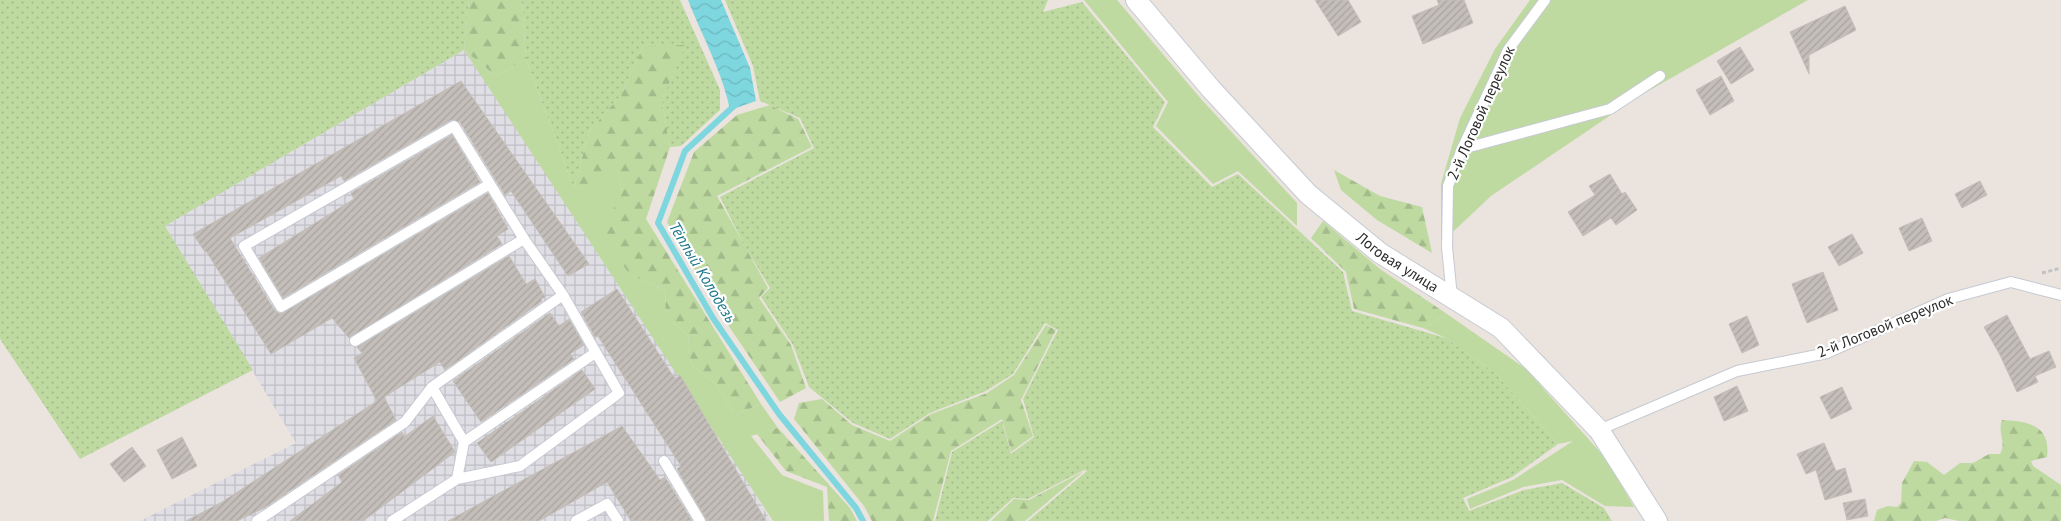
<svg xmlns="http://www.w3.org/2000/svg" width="2061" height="521" font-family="'PT Sans',sans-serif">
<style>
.industrial{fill:url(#industrial-grid)}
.grass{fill:#bedaa1}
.forest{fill:url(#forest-firs)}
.garden{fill:url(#garden-dots)}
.water{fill:url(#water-waves)}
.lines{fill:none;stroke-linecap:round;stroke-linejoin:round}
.stream{stroke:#7ed6df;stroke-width:6}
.building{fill:url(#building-hatch);stroke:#c6bfb8}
.lane-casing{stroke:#c6cad2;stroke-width:12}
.street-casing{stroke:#c6cad2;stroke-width:22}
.path{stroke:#c3c3c3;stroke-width:3;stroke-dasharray:4 2.5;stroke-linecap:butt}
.lane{stroke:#fff;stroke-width:10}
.street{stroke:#fff;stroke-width:20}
.labels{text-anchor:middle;stroke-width:4.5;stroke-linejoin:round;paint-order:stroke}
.street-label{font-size:15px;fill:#2a2a2a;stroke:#fff}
.water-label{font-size:16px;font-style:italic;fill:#1e788b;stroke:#fff}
</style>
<defs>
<pattern id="industrial-grid" width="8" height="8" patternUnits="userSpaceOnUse" patternTransform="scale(1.25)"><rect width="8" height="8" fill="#dfdee4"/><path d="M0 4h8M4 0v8" fill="none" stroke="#c0bfc4"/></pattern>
<pattern id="forest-firs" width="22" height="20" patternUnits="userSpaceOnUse" patternTransform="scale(1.25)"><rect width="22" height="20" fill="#bedaa1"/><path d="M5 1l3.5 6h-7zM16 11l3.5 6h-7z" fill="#a3bb8b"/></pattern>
<pattern id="garden-dots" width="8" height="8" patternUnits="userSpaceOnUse" patternTransform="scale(1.25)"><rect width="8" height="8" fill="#bedaa1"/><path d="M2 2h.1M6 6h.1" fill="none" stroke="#a3bb8b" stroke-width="1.8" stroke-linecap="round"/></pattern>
<pattern id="water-waves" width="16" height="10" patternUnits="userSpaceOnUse" patternTransform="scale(1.25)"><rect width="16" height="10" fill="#7ed6df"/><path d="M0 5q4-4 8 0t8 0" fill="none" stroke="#6db8c0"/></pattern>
<pattern id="building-hatch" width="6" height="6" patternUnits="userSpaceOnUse" patternTransform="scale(1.25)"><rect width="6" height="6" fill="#c3beb9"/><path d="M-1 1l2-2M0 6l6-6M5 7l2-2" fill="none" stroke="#a8a39f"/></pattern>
</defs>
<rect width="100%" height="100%" fill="#eae3de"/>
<!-- industrial -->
<path class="industrial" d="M464 50 678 363 771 521H140L296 443 165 226Z"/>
<!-- grass -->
<path class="grass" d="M1084 0H1117L1201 99 1297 203V226L1238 171 1213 184 1156 126 1168 102Z
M1530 0H1808L1636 98 1491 196 1441 243V184L1460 118 1495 49Z
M464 50 496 76 526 59 574 188 607 183 616 159 622 192 617 203 629 274 666 291 665 316 688 335 691 365 716 384 735 415 761 404 778 428 751 436 782 475 823 491 824 521H773Z
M1447 314 1526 369 1607 460 1634 507 1605 506 1562 480 1523 487 1470 509 1467 499 1513 480 1573 441 1558 444 1495 373 1446 338 1423 328Z"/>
<!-- forest -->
<path class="forest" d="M469 0H522L526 59 496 76 464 50Z
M687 44 662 100 670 147 646 219 761 404 735 415 716 384 691 365 688 335 665 316 666 291 629 274 602 231 622 192 616 161 607 184 574 188 589 131 621 95 643 46Z
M770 105 798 119 812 147 717 196 768 288 759 298 791 345 806 388 780 402 722 316 667 222 694 152 737 115Z
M1334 170 1380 196 1422 207 1432 253 1377 220 1341 190Z
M1323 221 1380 269 1447 314 1423 328 1354 309 1346 272 1311 238Z
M1046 325 1056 330 1021 400 1033 436 1011 452 1002 419 951 451 933 521H872L864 506 794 419 799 403 822 399 852 425 890 441 931 414 987 393 1014 375Z
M2002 420C2028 421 2051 425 2047 457L2031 461 2033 466 2061 485V521H1959L1945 518 1936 521H1874L1877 510 1888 506 1897 507 1901 503 1902 483 1914 461 1927 462 1944 475 1960 463H1973L1989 454H2000C2007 442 1997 434 2002 420Z
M778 428 850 508 857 521H829L827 487 786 471 757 434Z
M1084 471 1025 521H991L1014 499 1029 500Z"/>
<!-- garden -->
<path class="garden" d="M0 0H469L464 50 165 226 253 370 80 459 0 339Z
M522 0H680L720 90V110L681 146 670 147 662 100 686 45 643 46 621 95 589 131 574 188 526 59Z
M725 0H1048L1043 12 1082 2 1165 102 1153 127 1212 187 1238 174 1343 272 1352 311 1446 338 1495 373 1558 444 1512 477 1463 498 1469 511 1524 490 1562 483 1604 508 1612 521H1028L1087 471 1084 470 1028 499 1013 498 988 521H935L952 452 1002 421 1011 454 1034 437 1023 399 1058 330 1045 323 1013 374 986 391 930 413 890 439 853 423 809 387 793 345 761 297 770 288 744 245 720 197 814 148 800 118 760 101 753 66Z"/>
<!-- water -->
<path class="water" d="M688 0H721L750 68 756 101 730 110C723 73 702 36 688 0Z"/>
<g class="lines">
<!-- stream -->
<path class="stream" d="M735 105 685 151 658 223 713 318 779 414 856 508 863 521"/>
</g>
<!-- building -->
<path class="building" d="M1315 0H1348L1361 22 1338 36Z
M1437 0H1464L1473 23 1423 44 1412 16 1439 5Z
M1845 6 1856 30 1809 55V74L1790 32Z
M1740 47 1754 70 1731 84 1717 61Z
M1721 76 1734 101 1710 115 1696 90Z
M461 81 589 264 568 276 511 191 505 195 460 122 451 120 344 181 341 176 230 238 275 311 281 314 488 193 508 229 497 236 502 244 349 338 332 318 271 354 206 251 205 252 193 234Z
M452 135 480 182 283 298 259 258 354 199 351 193Z
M1610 174 1622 194 1625 192 1637 210 1616 225 1611 218 1583 236 1568 212 1595 195 1589 186Z
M1980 181 1987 195 1962 208 1955 194Z
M1922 218 1932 241 1909 251 1899 228Z
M1852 234 1863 253 1839 266 1828 247Z
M509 256 526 284 535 279 545 297 541 299 542 301 445 370 440 362 384 397 396 420 264 508 237 521H186L222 502 377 401 354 358 362 353 357 347Z
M1823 272 1838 310 1807 323 1792 284Z
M617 289 675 379 680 375 766 521H707L677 469 681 466 598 336 595 337 581 312Z
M550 313 559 326 569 319 584 345 570 354 574 359 481 422 453 381Z
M2007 315 2030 359 2049 351 2056 367 2035 376 2038 382 2017 392 2000 355 1984 327Z
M1747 316 1759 345 1742 353 1729 324Z
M582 370 595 389 491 462 477 443Z
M1737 386 1748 411 1724 421 1714 397Z
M1842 387 1852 409 1831 419 1820 397Z
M433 416 455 452 363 521H290L342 482 338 475 402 432 404 437Z
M622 426 660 480 665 477 692 521H631L607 482 539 521H448Z
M182 437 197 466 172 479 157 450Z
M1824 443 1836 471 1845 468 1852 492 1825 500 1816 470 1806 474 1797 454Z
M132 447 146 466 124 482 110 464Z
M1865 499 1868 516 1847 520 1843 503Z"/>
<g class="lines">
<defs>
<path id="lane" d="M1462 149 1610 109 1660 76
M1452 297 1447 247 1448 186 1462 149 1508 50 1545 0
M355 341 524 239
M432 387 464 442 457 479
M1599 430 1737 371 1827 353 1948 299 2011 282 2061 295
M464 442 595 353
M664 461 700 521
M257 521 405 422 432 387 563 295
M392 521 457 479 520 466 619 393 563 295 524 239 454 126 244 246 281 307 490 184
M576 521 607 504 618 521"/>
<g id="street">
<path id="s1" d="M1136 0 1211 89 1308 194 1380 253 1501 328 1599 430 1657 521"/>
</g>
</defs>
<!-- lane casing -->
<use href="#lane" class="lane-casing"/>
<!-- street casing -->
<use href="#street" class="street-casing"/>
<!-- path -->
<path class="path" d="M2042 273 2061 268"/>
<!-- lane -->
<use href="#lane" class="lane"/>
<!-- street -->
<use href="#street" class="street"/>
</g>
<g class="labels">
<!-- street labels -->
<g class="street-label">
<text transform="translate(1481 113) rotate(-66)" y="5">2-й Логовой переулок</text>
<text dy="5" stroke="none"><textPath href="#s1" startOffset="372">Логовая улица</textPath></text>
<text transform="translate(1885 326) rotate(-22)" y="5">2-й Логовой переулок</text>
</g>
<!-- water labels -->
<g class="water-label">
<text transform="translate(703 272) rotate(59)" y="6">Тёплый Колодезь</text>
</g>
</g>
</svg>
